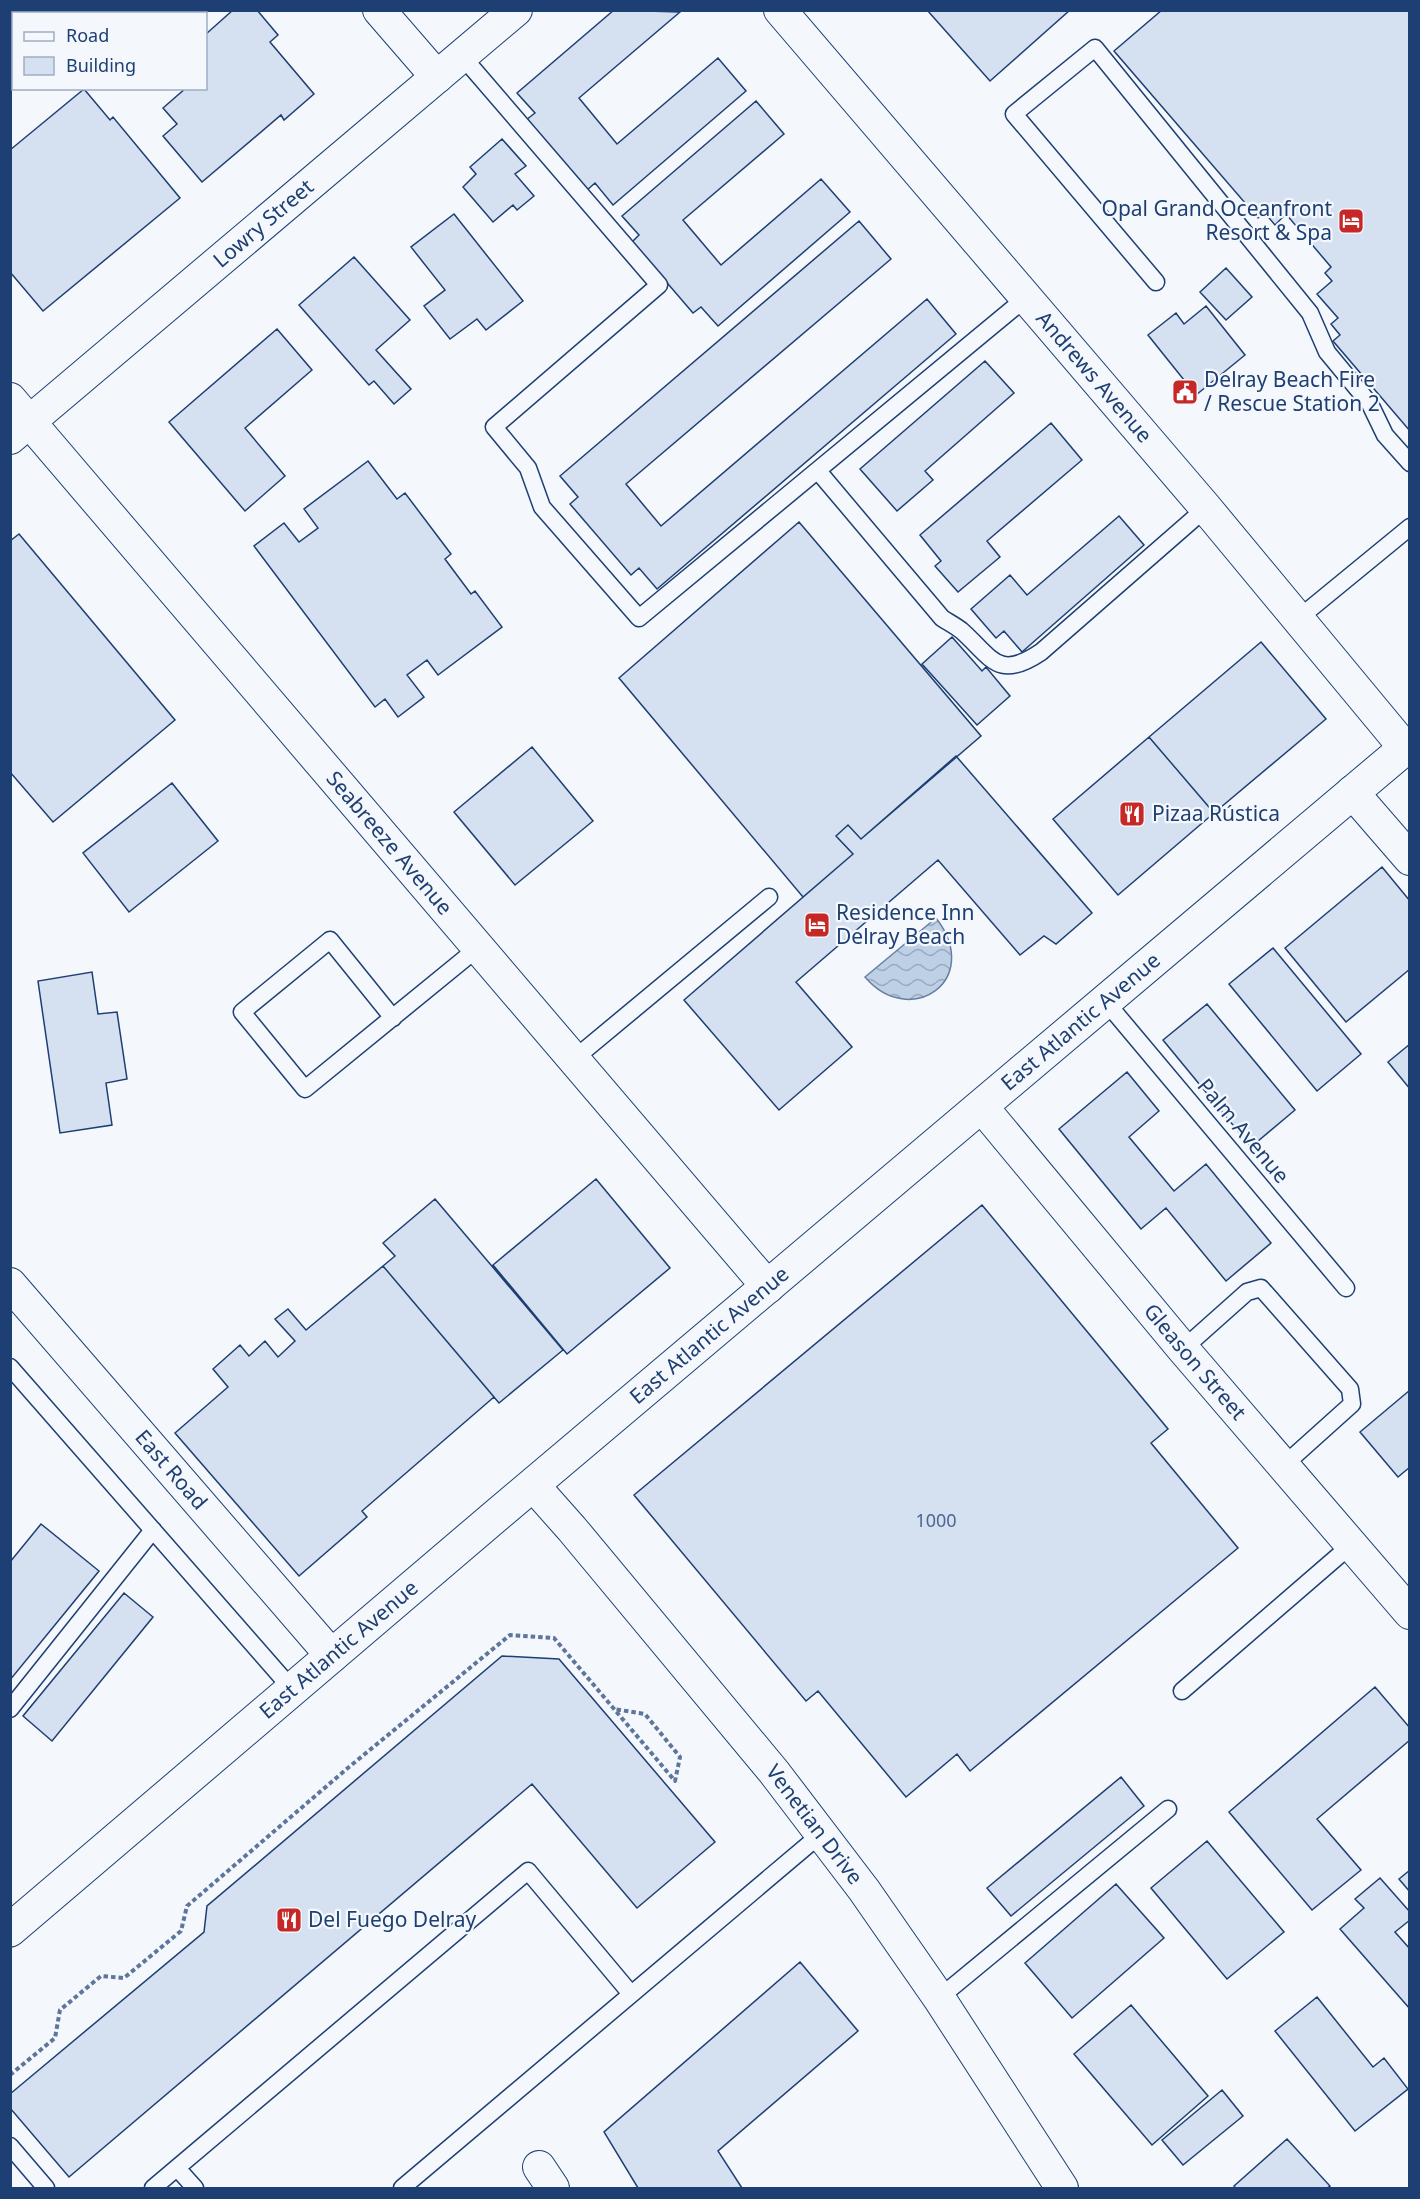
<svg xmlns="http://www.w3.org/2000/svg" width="1420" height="2199" font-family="'Noto Sans',sans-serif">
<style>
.water{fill:url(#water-waves);stroke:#687fa3;stroke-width:1.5}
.building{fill:#d5e0f0;stroke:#1d3f73;stroke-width:1.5}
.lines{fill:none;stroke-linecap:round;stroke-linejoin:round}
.lane-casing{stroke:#1d3f73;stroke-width:19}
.street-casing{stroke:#1d3f73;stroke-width:34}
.secondary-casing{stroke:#1d3f73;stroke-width:35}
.path{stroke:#5e769c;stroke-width:4;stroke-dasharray:4.5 3;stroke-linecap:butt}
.lane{stroke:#f4f7fb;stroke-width:16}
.street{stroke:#f4f7fb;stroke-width:32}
.secondary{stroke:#f4f7fb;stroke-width:33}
.labels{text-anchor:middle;stroke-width:4.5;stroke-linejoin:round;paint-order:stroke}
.number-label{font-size:18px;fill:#4b6792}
.poi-label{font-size:21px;fill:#1d3f73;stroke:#f4f7fb;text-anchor:start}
.street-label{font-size:21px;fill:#1d3f73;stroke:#f4f7fb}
</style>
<defs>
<pattern id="water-waves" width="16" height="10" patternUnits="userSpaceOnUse" patternTransform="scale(1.5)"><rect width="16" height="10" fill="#bed0e5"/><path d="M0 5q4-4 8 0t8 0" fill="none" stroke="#9aaabe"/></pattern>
</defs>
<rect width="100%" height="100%" fill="#f4f7fb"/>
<!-- water -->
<path class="water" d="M936 918C984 980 910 1030 865 977Z"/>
<!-- building -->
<path class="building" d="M86 10H151L153 14H89Z
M233 10H257L278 35 270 42 314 94 284 120 281 115 202 182 163 136 177 124 163 108 186 88H206V34Z
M614 10 680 12 579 98 617 144 718 58 746 91 613 205 595 183 586 191 526 120 535 113 517 93Z
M927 10H1070L990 81Z
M1162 10H1410V431L1333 341 1340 335 1331 324 1338 318 1317 294 1332 281 1325 273 1331 267 1286 214 1275 225 1264 212 1258 218 1114 51Z
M84 89 110 120 113 117 180 198 43 311 10 272V150Z
M756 101 784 134 683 220 721 265 821 179 850 212 718 326 701 307 693 313 632 242 639 235 622 216Z
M502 139 526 166 515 174 534 196 517 210 513 205 493 222 463 187 476 174 470 167Z
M454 214 523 301 486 330 477 319 450 339 424 306 445 290 411 247Z
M859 221 891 259 626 484 661 526 927 299 956 334 657 589 639 568 631 575 570 504 578 497 560 476Z
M354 257 410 320 376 350 411 389 394 404 374 381 369 385 299 305Z
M1226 268 1252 297 1226 320 1200 292Z
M1206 306 1245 355 1196 395 1148 335 1176 313 1184 324Z
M277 329 312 370 245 428 285 476 245 511 169 422Z
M985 361 1014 393 925 471 933 480 897 511 860 469Z
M1051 423 1082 460 987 541 1000 557 958 592 935 566 941 561 920 535Z
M368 461 397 499 405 493 451 554 445 559 471 594 475 591 502 627 438 675 427 660 407 675 424 697 398 717 385 699 375 707 254 546 284 523 299 542 318 528 304 509Z
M1119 516 1144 545 1022 652 1004 631 996 638 971 609 1010 575 1027 595Z
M799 522 981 736 861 839 848 825 836 836 853 854 803 897 619 678Z
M19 534 175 720 53 822 10 772V541Z
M952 637 982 671 986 667 1010 696 977 725 922 664Z
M1261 642 1326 719 1214 813 1149 737Z
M1149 737 1214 813 1118 895 1053 819Z
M532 747 593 821 515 885 454 812Z
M956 756 1092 913 1056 944 1044 936 1020 955 938 860 796 982 852 1047 779 1110 684 1000 853 854 836 836 848 825 861 839Z
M172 783 218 841 129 912 83 853Z
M1382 867 1410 901V969L1346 1022 1285 948Z
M1273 948 1361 1054 1317 1091 1229 984Z
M92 972 98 1014 117 1012 127 1079 106 1083 112 1125 60 1133 38 981Z
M1207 1004 1295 1110 1251 1147 1163 1040Z
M1410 1044V1089L1388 1062Z
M1127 1072 1159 1111 1129 1137 1174 1191 1206 1164 1271 1243 1226 1281 1166 1208 1141 1229 1059 1129Z
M596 1179 670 1268 567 1354 493 1265Z
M435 1199 563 1350 499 1403 383 1266 395 1256 383 1243Z
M982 1205 1168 1429 1151 1443 1238 1548 970 1771 957 1754 906 1797 818 1691 806 1701 634 1495Z
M383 1266 494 1397 362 1511 367 1517 299 1576 175 1433 228 1387 213 1369 240 1345 249 1356 265 1341 278 1357 295 1341 275 1319 288 1309 306 1330Z
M1410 1390V1467L1398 1477 1360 1432Z
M41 1524 99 1571 10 1680V1562Z
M124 1593 153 1617 52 1741 23 1716Z
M502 1656 559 1659 715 1842 637 1908 532 1784 69 2177 10 2108V2094L204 1932 207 1906Z
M1375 1687 1410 1728V1740L1317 1819 1361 1870 1312 1910 1229 1812Z
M1121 1777 1144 1806 1011 1916 987 1888Z
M1207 1841 1284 1932 1227 1979 1151 1888Z
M1410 1870V1892L1399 1879Z
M1380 1878 1410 1912V1920L1395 1932 1410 1949V2009L1340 1929 1364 1908 1355 1899Z
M1116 1884 1164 1938 1072 2018 1025 1963Z
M800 1962 858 2031 718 2151 742 2188H638L604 2132Z
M1317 1997 1373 2067 1384 2058 1408 2089 1355 2131 1275 2031Z
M1131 2005 1208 2096 1152 2145 1074 2054Z
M1222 2090 1243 2116 1183 2165 1162 2140Z
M1287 2139 1330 2186 1327 2188H1236L1234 2186Z"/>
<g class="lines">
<defs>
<path id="lane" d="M462 56 659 285 494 427 528 468 542 507 639 618 1027 297
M1156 282 1014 114 1095 48 1310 313 1327 352 1370 404 1385 435 1410 463
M818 471 942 618C948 622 956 626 962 631 992 658 998 681 1041 652L1206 508
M1299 618 1410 527
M1106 1002 1346 1288
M393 1018 330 940 242 1012 305 1089 479 947
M574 1059 769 897
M1183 1349 1247 1292 1261 1288 1350 1389 1352 1404 1283 1466
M10 1367 292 1689
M1182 1691 1351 1545
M10 1709 153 1530
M939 1998 1168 1809
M10 2146 46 2188
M177 2168 195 2188
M153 2188 528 1871 631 1994
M402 2188 821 1834"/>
<g id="street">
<path d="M379 10 437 77"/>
<path id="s1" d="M780 10 1206 508 1405 748"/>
<path id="s2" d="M10 399 768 1287"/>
<path id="s3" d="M10 438 516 10"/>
<path d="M1352 792 1410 859"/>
<path id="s4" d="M982 1107 1183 1349 1410 1613"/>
<path id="s5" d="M10 1284 332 1656"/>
<path id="s6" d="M533 1485 572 1529 774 1772 864 1890 939 1998 1062 2188"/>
<path d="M539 2167 553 2188"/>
</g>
<g id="secondary">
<path id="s7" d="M10 1930 498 1514 1410 744"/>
</g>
</defs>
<!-- lane casing -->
<use href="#lane" class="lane-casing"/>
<!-- street casing -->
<use href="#street" class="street-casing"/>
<!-- secondary casing -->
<use href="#secondary" class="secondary-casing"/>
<!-- path -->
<path class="path" d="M10 2075 55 2038 60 2010 101 1976 124 1978 181 1931 187 1906 349 1767 510 1635 554 1638 675 1781 680 1757 645 1714 614 1709"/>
<!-- lane -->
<use href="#lane" class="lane"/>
<!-- street -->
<use href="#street" class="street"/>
<!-- secondary -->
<use href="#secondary" class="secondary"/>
</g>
<!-- icons -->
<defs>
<symbol id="hotel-square" viewBox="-11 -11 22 22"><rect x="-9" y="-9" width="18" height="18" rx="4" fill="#c62828" stroke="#f4f7fb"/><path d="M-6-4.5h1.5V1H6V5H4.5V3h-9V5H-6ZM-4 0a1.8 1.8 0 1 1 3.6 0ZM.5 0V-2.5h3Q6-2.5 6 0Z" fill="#fff"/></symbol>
<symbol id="civic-square" viewBox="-11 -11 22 22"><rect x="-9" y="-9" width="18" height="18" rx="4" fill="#c62828" stroke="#f4f7fb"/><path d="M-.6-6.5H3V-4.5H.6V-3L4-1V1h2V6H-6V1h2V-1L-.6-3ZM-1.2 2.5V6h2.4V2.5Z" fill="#fff"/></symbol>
<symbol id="restaurant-square" viewBox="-11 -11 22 22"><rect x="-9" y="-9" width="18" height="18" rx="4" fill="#c62828" stroke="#f4f7fb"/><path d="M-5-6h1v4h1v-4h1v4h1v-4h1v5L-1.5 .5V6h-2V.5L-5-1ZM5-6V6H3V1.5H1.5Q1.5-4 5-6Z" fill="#fff"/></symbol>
</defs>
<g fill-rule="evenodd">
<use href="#hotel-square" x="1336" y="206" width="30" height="30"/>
<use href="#civic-square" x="1170" y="377" width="30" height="30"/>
<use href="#restaurant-square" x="1117" y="799" width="30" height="30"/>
<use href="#hotel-square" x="802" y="910" width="30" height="30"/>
<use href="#restaurant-square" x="274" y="1905" width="30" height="30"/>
</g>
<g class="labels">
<!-- number labels -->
<g class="number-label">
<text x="936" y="1527">1000</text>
</g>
<!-- poi labels -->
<g class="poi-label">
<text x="1332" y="216" text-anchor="end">Opal Grand Oceanfront<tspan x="1332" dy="24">Resort &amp; Spa</tspan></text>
<text x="1204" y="387">Delray Beach Fire<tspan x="1204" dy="24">/ Rescue Station 2</tspan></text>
<text x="1152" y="821">Pizaa Rústica</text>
<text x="836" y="920">Residence Inn<tspan x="836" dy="24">Delray Beach</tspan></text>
<text x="308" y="1927">Del Fuego Delray</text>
</g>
<!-- street labels -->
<g class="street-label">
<text dy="7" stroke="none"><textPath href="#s3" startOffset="332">Lowry Street</textPath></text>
<text dy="7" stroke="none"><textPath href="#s1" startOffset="483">Andrews Avenue</textPath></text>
<text dy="7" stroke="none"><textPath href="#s2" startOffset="584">Seabreeze Avenue</textPath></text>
<text dy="7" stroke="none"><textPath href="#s7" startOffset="1404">East Atlantic Avenue</textPath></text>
<text transform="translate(1243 1131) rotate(50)" y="7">Palm Avenue</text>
<text dy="7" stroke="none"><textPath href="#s7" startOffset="918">East Atlantic Avenue</textPath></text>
<text dy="7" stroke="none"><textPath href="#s4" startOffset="332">Gleason Street</textPath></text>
<text dy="7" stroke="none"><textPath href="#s5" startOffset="246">East Road</textPath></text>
<text dy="7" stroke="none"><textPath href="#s7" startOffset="432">East Atlantic Avenue</textPath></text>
<text dy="7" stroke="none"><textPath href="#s6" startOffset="441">Venetian Drive</textPath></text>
</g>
</g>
<!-- border -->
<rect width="1420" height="2199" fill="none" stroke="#1d3f73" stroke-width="24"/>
<!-- legend -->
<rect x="12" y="12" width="195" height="78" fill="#f4f7fb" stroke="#9eadc5" stroke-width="1.5"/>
<rect x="24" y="32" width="30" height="9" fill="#f4f7fb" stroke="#9eadc5" stroke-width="1.5"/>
<text x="66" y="42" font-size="18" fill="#1d3f73">Road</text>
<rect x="24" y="57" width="30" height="18" fill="#d5e0f0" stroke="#9eadc5" stroke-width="1.5"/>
<text x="66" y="72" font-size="18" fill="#1d3f73">Building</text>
</svg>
